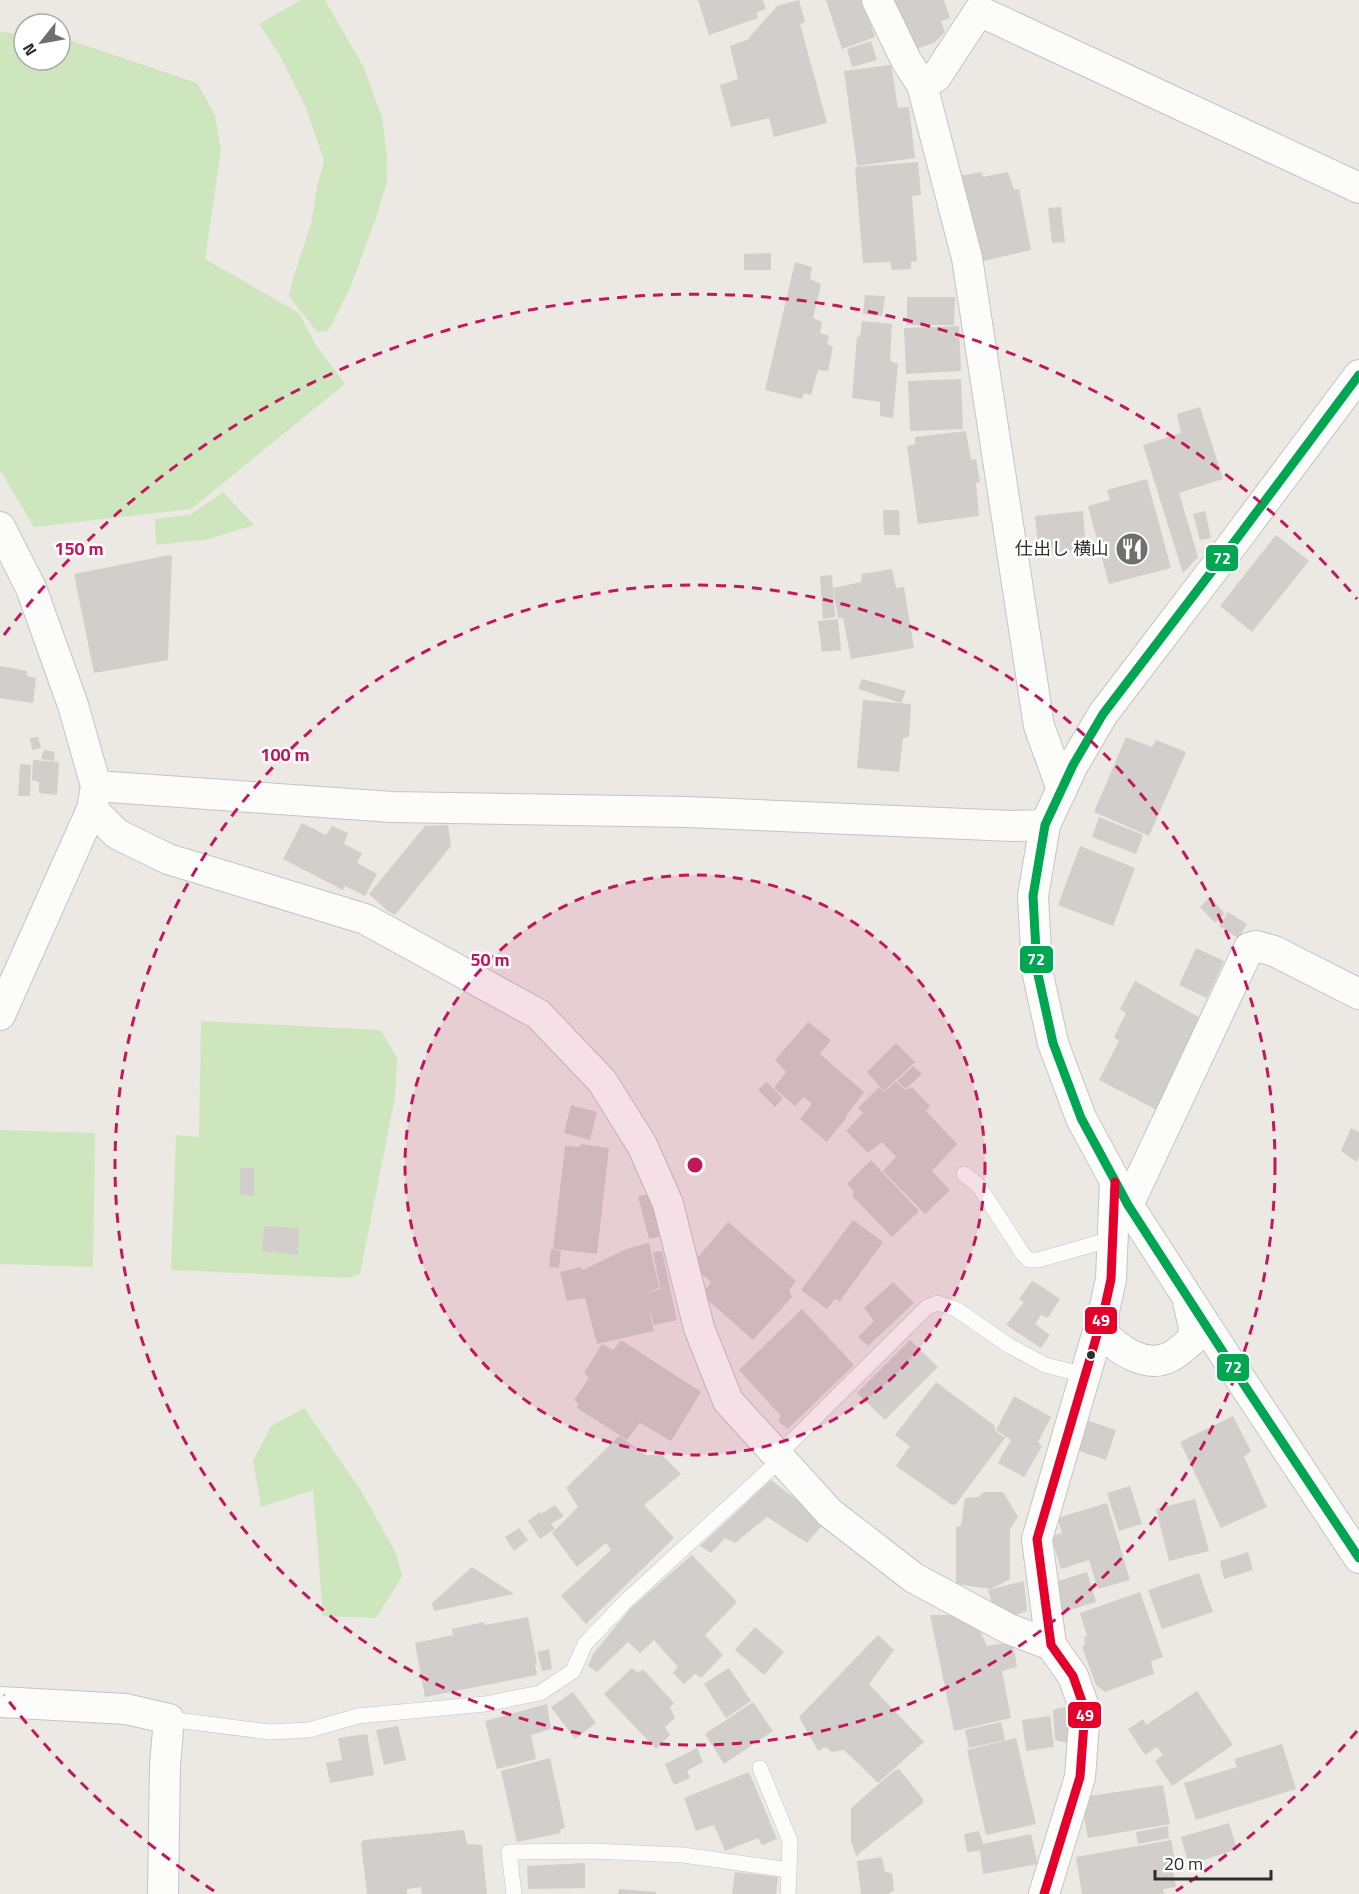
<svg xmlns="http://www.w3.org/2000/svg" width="1359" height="1894" font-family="'Titillium Web','Noto Sans JP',sans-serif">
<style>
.green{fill:#cee6be}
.building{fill:#d1cecb}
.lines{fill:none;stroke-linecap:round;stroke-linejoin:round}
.lane-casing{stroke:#c5c4c5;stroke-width:16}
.street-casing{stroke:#c5c4c5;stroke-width:32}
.lane{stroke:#fcfcfb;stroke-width:15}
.street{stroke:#fcfcfb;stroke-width:30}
.bus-1-casing{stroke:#fff;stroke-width:14}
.bus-2-casing{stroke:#fff;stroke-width:14}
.bus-1{stroke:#00a651;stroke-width:9}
.bus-2{stroke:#e4002b;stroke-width:9}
.ring{fill:none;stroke:#c2185b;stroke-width:3;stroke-dasharray:10 8}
.bus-dot{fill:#2e2e2e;stroke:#fff;stroke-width:2}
.labels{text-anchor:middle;stroke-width:5;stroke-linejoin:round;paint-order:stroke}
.poi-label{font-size:18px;fill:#2e2e2e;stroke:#fff;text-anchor:end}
.centre{fill:#c2185b;stroke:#fff;stroke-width:3}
.ring-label{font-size:18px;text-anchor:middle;font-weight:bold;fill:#c2185b;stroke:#fff;stroke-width:5;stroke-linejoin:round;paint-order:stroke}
.line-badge{stroke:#fff;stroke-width:2}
.badge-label{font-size:16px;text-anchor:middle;font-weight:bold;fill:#fff}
</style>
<rect width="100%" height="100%" fill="#ece8e4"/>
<!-- green -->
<path class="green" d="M301 0H325L364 68 382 117 387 158V181L376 218 350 288 328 331 317 332 289 296 293 278 311 224 317 187 324 160 306 108 279 54 259 24Z
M0 32 24 34V60H60V37L197 83 215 115 221 151 205 259 299 313 314 342 345 384 191 509 34 527 0 470Z
M223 492 254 525 209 539 156 545 155 519 190 515Z
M201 1021 381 1030 397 1058 395 1097 360 1274 349 1278 171 1270 176 1135 199 1137Z
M0 1130 95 1133 93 1267 0 1264Z
M304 1408 360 1489 396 1553 402 1576 376 1618 323 1616 313 1490 261 1507 253 1461 271 1426Z"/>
<!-- building -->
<path class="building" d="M698 0H763L766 9 757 12 758 18 709 35Z
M799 0 805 22 800 24 827 123 774 137 769 118 731 127 720 85 738 79 730 46 747 40 777 6Z
M826 0H862L875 37 842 49Z
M892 0H944L950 18 941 21 945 32 934 43 916 49Z
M871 41 877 60 852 67 847 49Z
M891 65 898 108 909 107 915 158 857 166 844 71Z
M918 162 921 195 912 196 917 261 911 262V269L892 270 890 262 863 263 855 167Z
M981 172 983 177 1008 172 1014 190 1019 189 1031 250 979 262 959 176Z
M1061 207 1065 242 1052 243 1048 208Z
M771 253V270H744V254Z
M795 262 812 267 810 279 821 284 813 318 822 322 820 333 829 336 827 344 833 347 828 371 818 370 811 395 804 393 802 399 765 390Z
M865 295 885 296 882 316 863 314Z
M907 297H955L954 325H907Z
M862 321 892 324 890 361 898 364 893 418 880 416V402L852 398 857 337 860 336Z
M959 326 961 371 906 374 904 328Z
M961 379 963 429 910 431 908 381Z
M1200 407 1223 479 1179 493 1198 557 1183 573 1143 445 1181 433 1177 414Z
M966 431 971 460 976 459 980 482 976 483 979 516 918 524 907 446 915 444V437Z
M1147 479 1171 568 1109 584 1088 506 1110 500 1107 490Z
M883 510H899L900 535H884Z
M1083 511 1086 550 1039 555 1035 516Z
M1205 511 1211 538 1200 540 1193 514Z
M1276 535 1309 561 1252 632 1220 606Z
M170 555 172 557 168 660 94 673 74 574Z
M892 569 896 588 904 587 914 648 851 659 843 618H838L833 588 861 582 862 574Z
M832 575 835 617 823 619 820 576Z
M838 619 841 650 822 652 818 621Z
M0 666 27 671V676L36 678 33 703 0 698Z
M862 679 906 691 901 703 858 689Z
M863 700 911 704 909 737 903 738 899 772 857 768Z
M38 737 41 748 32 750 30 738Z
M1126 737 1152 747 1156 740 1186 752 1149 836 1094 812Z
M44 750 55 752 54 761 41 759Z
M33 760 59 762 57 795 39 793V782L32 780Z
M20 764 31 765 30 796H18Z
M1099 817 1143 835 1136 854 1092 837Z
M302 823 326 835 332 826 348 833 344 844 362 853 357 863 377 874 365 896 345 886 343 890 283 859Z
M448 825 451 846 395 915 388 911 369 894 425 826Z
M1080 846 1135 868 1113 926 1058 905Z
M1210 897 1225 914 1215 923 1200 907Z
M1228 912 1247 924 1238 938 1219 926Z
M1196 948 1224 961 1207 998 1179 985Z
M1135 981 1200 1018 1157 1110 1099 1080 1119 1041 1114 1037 1126 1013 1120 1009Z
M808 1022 831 1040 820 1054 864 1092 846 1116 847 1117 827 1142 800 1119 812 1104 804 1097 795 1106 774 1088 786 1072 775 1060Z
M896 1043 915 1062 884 1091 867 1072Z
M913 1066 922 1074 906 1089 897 1081Z
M766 1082 783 1098 775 1107 758 1090Z
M896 1082 906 1090 912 1087 930 1106 926 1111 957 1144 932 1171 950 1190 925 1214 883 1171 896 1157 882 1142 868 1153 846 1131 863 1113 858 1108 879 1087 884 1092Z
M571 1105 597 1112 590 1140 564 1133Z
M1351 1128 1359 1132V1157L1357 1162 1341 1151Z
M581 1144 609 1148 597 1254 553 1249 565 1146 580 1147Z
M871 1160 919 1211 892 1237 852 1196 854 1192 847 1184Z
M240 1168H254V1196L240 1195Z
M651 1194 662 1236 649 1239 638 1196Z
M853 1220 883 1242 840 1301 835 1299 827 1309 801 1290Z
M728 1222 796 1281 789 1290 792 1297 753 1340 702 1295 711 1282 691 1265Z
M264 1226 299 1228 298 1255 262 1251Z
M649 1243 659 1288 645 1294 666 1287 660 1288 653 1252 662 1251 677 1320 654 1325 648 1304 654 1331 597 1344 585 1298 567 1301 560 1272 580 1267 583 1270 626 1249Z
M551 1249 561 1251 559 1268 549 1267Z
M1033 1281 1060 1299 1048 1318 1041 1315 1035 1324 1050 1335 1041 1348 1006 1325 1024 1302 1019 1299 1031 1282Z
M893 1282 914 1303 868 1346 858 1337 874 1321 864 1308Z
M802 1309 854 1365 788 1429 778 1421 781 1416 739 1370Z
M621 1340 701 1392 671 1441 640 1423 627 1440 577 1408 578 1403 574 1400 589 1378 584 1373 602 1344 613 1350Z
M910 1340 938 1367 885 1420 857 1393Z
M936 1382 995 1426V1431L1005 1438 956 1504 952 1505 896 1466 910 1446 895 1435Z
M1014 1396 1051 1417 1038 1442 1042 1446 1024 1477 998 1463 1011 1440 996 1430Z
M1233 1416 1251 1451 1244 1457 1267 1507 1221 1528 1180 1442Z
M1086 1420 1116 1430 1106 1460 1076 1450Z
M619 1436 646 1455H662L681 1474 644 1505 674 1538 586 1624 561 1596 611 1550 606 1543 577 1567 552 1533 578 1507 566 1488Z
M771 1480 825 1522 807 1543 767 1517 735 1543 725 1538 711 1553 700 1546Z
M1130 1486 1142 1524 1119 1531 1107 1493Z
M984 1492H1003L1018 1517 1010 1529V1579L991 1589 956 1584V1527L961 1526 965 1498 978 1497Z
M1195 1499 1209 1551 1169 1561 1156 1509Z
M1107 1503 1130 1580 1098 1589 1089 1560 1061 1569 1051 1536 1062 1533 1057 1518Z
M555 1505 564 1516 551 1524 555 1529 540 1539 528 1521 540 1512 541 1514Z
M519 1528 528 1540 514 1551 505 1537Z
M1248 1552 1253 1570 1224 1579 1220 1561Z
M692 1555 737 1602 705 1635 723 1655 701 1678 695 1674 684 1684 673 1673 678 1667 654 1640 640 1653 628 1642 597 1672 588 1666 593 1654 630 1609Z
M472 1567 514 1594 434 1611 432 1603Z
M1087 1572 1096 1602 1057 1614 1049 1584Z
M1199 1573 1213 1612 1162 1629 1148 1590Z
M1024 1581 1027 1611 1013 1616 993 1606 988 1590Z
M1140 1592 1163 1657 1151 1661 1154 1674 1105 1692 1096 1685 1082 1647 1085 1645 1084 1637 1087 1636 1080 1613Z
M930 1615H953L978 1627 987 1646 1013 1642 1017 1667 1002 1671 1011 1718 954 1731Z
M528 1617 537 1663 535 1664 537 1675 425 1697 415 1643 453 1635 452 1629 484 1622 485 1625Z
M755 1627 784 1652 764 1675 735 1650Z
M878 1635 894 1650 869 1684 924 1742 878 1783 844 1750 832 1752 826 1747 818 1751 799 1717Z
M549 1649 552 1669 542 1671 537 1652Z
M632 1668 637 1672 644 1670 674 1703 670 1708 675 1718 665 1727 670 1735 656 1749 604 1694Z
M729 1668 751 1701 726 1718 704 1684Z
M1197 1691 1233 1745 1172 1786 1155 1761 1163 1755 1157 1747 1145 1755 1128 1729 1143 1719 1146 1725Z
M573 1692 596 1723 575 1739 551 1707Z
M753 1702 773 1731 724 1764 705 1734Z
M547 1704 551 1729 531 1735 536 1759 497 1769 485 1721Z
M1065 1707 1070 1724 1067 1743 1055 1740 1053 1710Z
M1050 1716 1054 1747 1026 1751 1022 1720Z
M1001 1722 1005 1740 969 1748 965 1730Z
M398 1726 406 1760 384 1765 376 1730Z
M367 1734 374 1775 330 1783 326 1763 342 1760 338 1738Z
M1016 1738 1036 1824 986 1835 967 1750Z
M1282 1744 1296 1789 1196 1820 1184 1783 1237 1767 1234 1759Z
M697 1748 703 1762 687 1771 690 1778 674 1785 665 1764Z
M550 1758 565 1827 560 1830 561 1833 517 1842 501 1771Z
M899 1769 923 1799V1803L856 1856 851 1841V1808L895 1770Z
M749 1772 777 1839 762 1845 758 1838 725 1851 714 1825 696 1831 684 1798Z
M1163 1785 1170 1824 1088 1838 1084 1817 1090 1796Z
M1229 1823 1237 1849 1189 1865 1181 1837Z
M1168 1826 1169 1838 1138 1844 1136 1832Z
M464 1830 467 1844 482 1845 487 1894H422L421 1887 407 1889V1894H367L361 1844 363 1840Z
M979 1831 983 1844 1031 1834 1038 1864 983 1874 980 1851 967 1852 964 1834Z
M1171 1840 1177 1870H1173L1176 1887 1163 1889 1164 1894H1082L1076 1857Z
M882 1857 885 1872 892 1873 894 1890 888 1894H861L857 1861Z
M585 1863V1888L528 1889 527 1866Z
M735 1872 778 1877 776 1894H732Z
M619 1889 656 1892V1894H618Z"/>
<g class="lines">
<defs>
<path id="lane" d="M964 1174 978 1185 1023 1254 1029 1260H1038L1112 1239
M778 1455 927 1307 938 1303 956 1309 1008 1345 1045 1365 1085 1375
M169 1719 269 1732 309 1730 358 1716 485 1704 540 1693 573 1671 585 1644 626 1601 781 1459
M760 1768 790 1841 789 1870
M514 1894 509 1852 592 1851 683 1855 789 1870 788 1894"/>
<path id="street" d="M877 0 906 60 922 85 967 258 1039 726 1062 789
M922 85 936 77 979 11 1359 188
M1359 375 1238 537 1103 714 1073 765 1045 825 1033 896 1037 970 1053 1043 1081 1118 1128 1205 1243 1383 1359 1558
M0 527 31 588 73 705 96 786 92 809 0 1015
M96 786 392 807 687 812 1012 826 1045 825
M92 809 117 834 168 859 365 919 538 1014 602 1081 642 1145 668 1204 699 1328 728 1401 830 1513 914 1578 1009 1629 1051 1645
M1128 1205 1249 948 1256 946 1274 951 1359 994
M1104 1311 1103 1333C1118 1350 1146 1369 1170 1357 1178 1353 1185 1346 1192 1340L1194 1328 1188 1301
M0 1702 126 1709 169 1719 165 1765 163 1894
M1044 1894 1080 1777 1085 1710 1073 1676 1051 1645 1037 1539 1104 1311 1111 1279 1115 1182"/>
</defs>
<!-- lane casing -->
<use href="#lane" class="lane-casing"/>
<!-- street casing -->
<use href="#street" class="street-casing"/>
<!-- lane -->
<use href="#lane" class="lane"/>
<!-- street -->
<use href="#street" class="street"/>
<defs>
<path id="bus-1" d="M1359 375 1238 537 1103 714 1073 765 1045 825 1033 896 1037 970 1053 1043 1081 1118 1128 1205 1243 1383 1359 1558"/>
<path id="bus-2" d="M1044 1894 1080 1777 1085 1710 1073 1676 1051 1645 1037 1539 1104 1311 1111 1279 1115 1182"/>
</defs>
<!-- bus-1 casing -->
<use href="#bus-1" class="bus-1-casing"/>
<!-- bus-2 casing -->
<use href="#bus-2" class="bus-2-casing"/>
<!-- bus-1 -->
<use href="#bus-1" class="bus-1"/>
<!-- bus-2 -->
<use href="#bus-2" class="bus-2"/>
</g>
<!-- distance rings -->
<circle cx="695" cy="1165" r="290" fill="#c2185b" fill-opacity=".12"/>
<g class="ring">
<circle cx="695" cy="1165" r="290"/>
<circle cx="695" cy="1165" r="580"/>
<path d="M1357 1731A871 871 0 0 1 1176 1891M214 1891A871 871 0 0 1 4 1695M4 635A871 871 0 0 1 1357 599"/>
</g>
<!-- icons -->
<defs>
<symbol id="restaurant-disc" viewBox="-11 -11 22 22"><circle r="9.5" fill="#706f6e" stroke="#fff"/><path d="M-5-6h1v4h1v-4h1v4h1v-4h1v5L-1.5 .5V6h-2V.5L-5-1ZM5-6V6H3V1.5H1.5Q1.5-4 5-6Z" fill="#fff"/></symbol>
</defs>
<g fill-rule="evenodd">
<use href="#restaurant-disc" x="1113" y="530" width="38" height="38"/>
</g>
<!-- markers -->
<circle class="bus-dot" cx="1091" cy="1355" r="5"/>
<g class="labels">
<!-- poi labels -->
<g class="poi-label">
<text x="1109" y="555">仕出し 横山</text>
</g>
</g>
<circle cx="695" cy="1165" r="9" class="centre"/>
<g class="ring-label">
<text x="79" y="555">150 m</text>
<text x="285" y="761">100 m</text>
<text x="490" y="966">50 m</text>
</g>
<g class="line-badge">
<rect x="1205" y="544" width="34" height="28" rx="6" fill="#00a651"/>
<rect x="1019" y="945" width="35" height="29" rx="6" fill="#00a651"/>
<rect x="1084" y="1306" width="34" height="29" rx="6" fill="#e4002b"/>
<rect x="1216" y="1353" width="34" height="29" rx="6" fill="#00a651"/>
<rect x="1067" y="1701" width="35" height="28" rx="6" fill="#e4002b"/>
</g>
<g class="badge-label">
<text x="1222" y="564">72</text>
<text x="1036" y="965">72</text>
<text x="1101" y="1326">49</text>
<text x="1233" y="1373">72</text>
<text x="1085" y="1721">49</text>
</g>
<!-- north arrow -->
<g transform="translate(42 42) rotate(239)"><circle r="28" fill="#ffffff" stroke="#ababab" stroke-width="1.5"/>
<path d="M0-4.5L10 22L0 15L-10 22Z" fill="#706f6e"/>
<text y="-9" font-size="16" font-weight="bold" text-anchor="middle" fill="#2e2e2e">N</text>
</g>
<!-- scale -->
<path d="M1155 1870v9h116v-9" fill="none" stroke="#2e2e2e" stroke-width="3"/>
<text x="1164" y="1870" font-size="18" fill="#2e2e2e" stroke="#ffffff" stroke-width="4.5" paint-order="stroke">20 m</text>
</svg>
